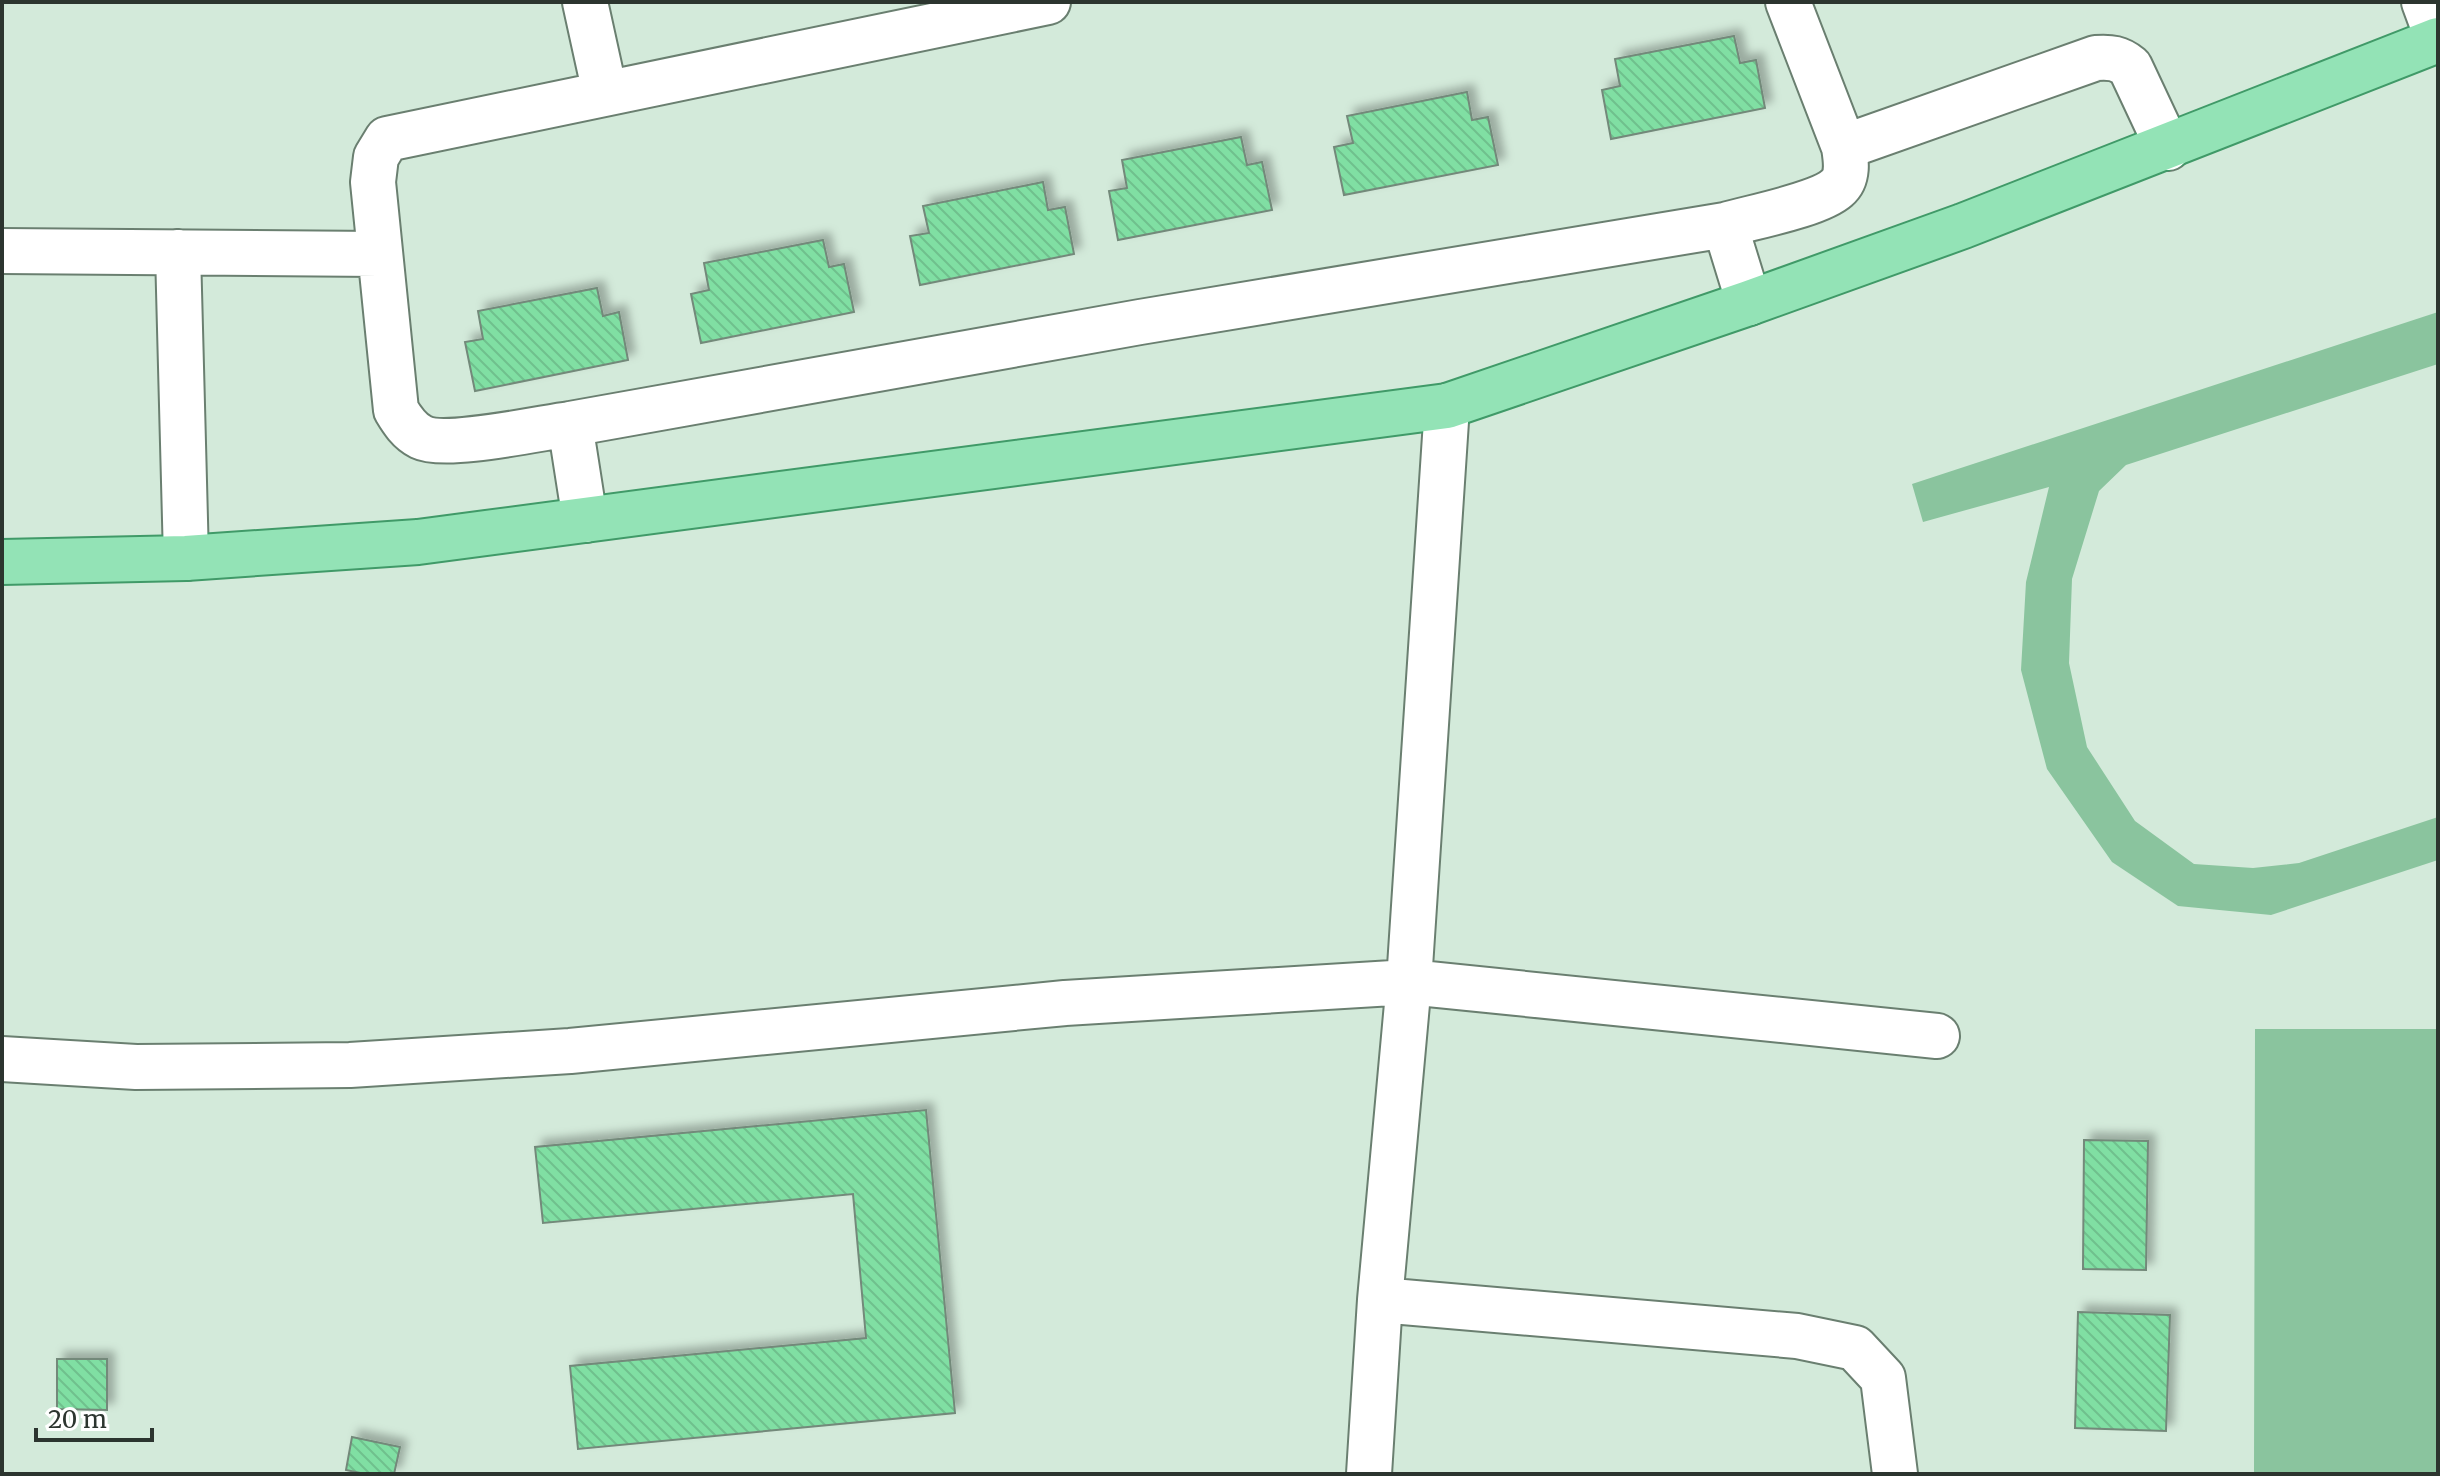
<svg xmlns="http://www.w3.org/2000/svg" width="2440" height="1476" font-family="Merriweather,serif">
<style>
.grass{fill:#8ac49e}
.building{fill:url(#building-back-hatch);stroke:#73897a;stroke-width:2;filter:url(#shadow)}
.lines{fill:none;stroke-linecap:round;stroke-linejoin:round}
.minor-casing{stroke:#6a7f70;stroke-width:48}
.major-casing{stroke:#409a68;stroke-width:48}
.minor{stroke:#fff;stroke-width:44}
.major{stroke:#93e3b6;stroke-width:44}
</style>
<defs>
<pattern id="building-back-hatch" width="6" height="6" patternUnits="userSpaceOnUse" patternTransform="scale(2)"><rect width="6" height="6" fill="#80dfa3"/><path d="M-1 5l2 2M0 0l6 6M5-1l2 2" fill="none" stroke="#6fc08d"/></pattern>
<filter id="shadow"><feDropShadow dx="7" dy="-7" stdDeviation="4" flood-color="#0004"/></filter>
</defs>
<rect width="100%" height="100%" fill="#d3eada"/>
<!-- grass -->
<path class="grass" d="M2438 312V364L2126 465 2099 491 2072 579 2069 663 2087 747 2135 821 2194 864 2253 868 2299 863 2438 817V860L2271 915 2178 906 2112 862 2047 769 2021 670 2026 582 2049 487 1923 522 1912 484Z
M2255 1029H2438V1474H2254Z"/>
<!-- building -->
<path class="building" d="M1734 36 1740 63 1756 60 1765 108 1611 139 1602 90 1620 86 1615 59Z
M1467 92 1472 120 1488 117 1498 165 1344 195 1334 147 1353 143 1347 116Z
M1241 137 1247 165 1262 162 1272 210 1118 240 1109 191 1127 188 1122 160Z
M1043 182 1048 210 1065 207 1074 254 920 285 910 236 929 233 923 206Z
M823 240 829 267 844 264 854 312 701 343 691 294 709 290 704 263Z
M597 288 603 316 619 312 628 360 475 391 465 342 483 339 478 311Z
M926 1110 955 1413 578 1449 570 1366 866 1338 853 1194 543 1223 535 1147Z
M2084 1140 2148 1141 2146 1270 2083 1269Z
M2078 1312 2170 1315 2166 1431 2075 1428Z
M57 1359H107V1410L57 1409Z
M352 1437 400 1447 394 1474H365L346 1470Z"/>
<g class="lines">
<defs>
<path id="minor" d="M585 2 605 93
M2424 2 2438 40
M1844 147 2096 58C2111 57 2119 58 2130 67L2168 148
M1725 225C1752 217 1818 205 1837 188 1849 178 1846 160 1844 147L1788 2
M2 251 379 254
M178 252 186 558
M570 424C540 428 445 449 421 437 409 431 402 420 396 410L373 182 376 157 387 139 1048 2
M585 520 570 424 1140 322 1725 225 1749 303
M2 1059 136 1067 350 1065 570 1051 1065 1003 1409 982 1937 1036
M1380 1300 1797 1336 1855 1348 1883 1378 1895 1474
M1369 1474 1380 1300 1409 982 1447 406"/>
<path id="major" d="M2 562 186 558 418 542 1447 406 1749 303 1963 226 2438 40"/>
</defs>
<!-- minor casing -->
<use href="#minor" class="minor-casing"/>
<!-- major casing -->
<use href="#major" class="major-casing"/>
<!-- minor -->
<use href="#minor" class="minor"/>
<!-- major -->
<use href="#major" class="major"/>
</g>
<!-- border -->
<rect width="2440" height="1476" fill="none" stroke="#2c352f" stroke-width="8"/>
<!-- scale -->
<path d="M36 1428v12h116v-12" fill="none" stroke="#2c352f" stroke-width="4"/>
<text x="48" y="1428" font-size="24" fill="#2c352f" stroke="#ffffff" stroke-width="6" paint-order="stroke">20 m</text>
</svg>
